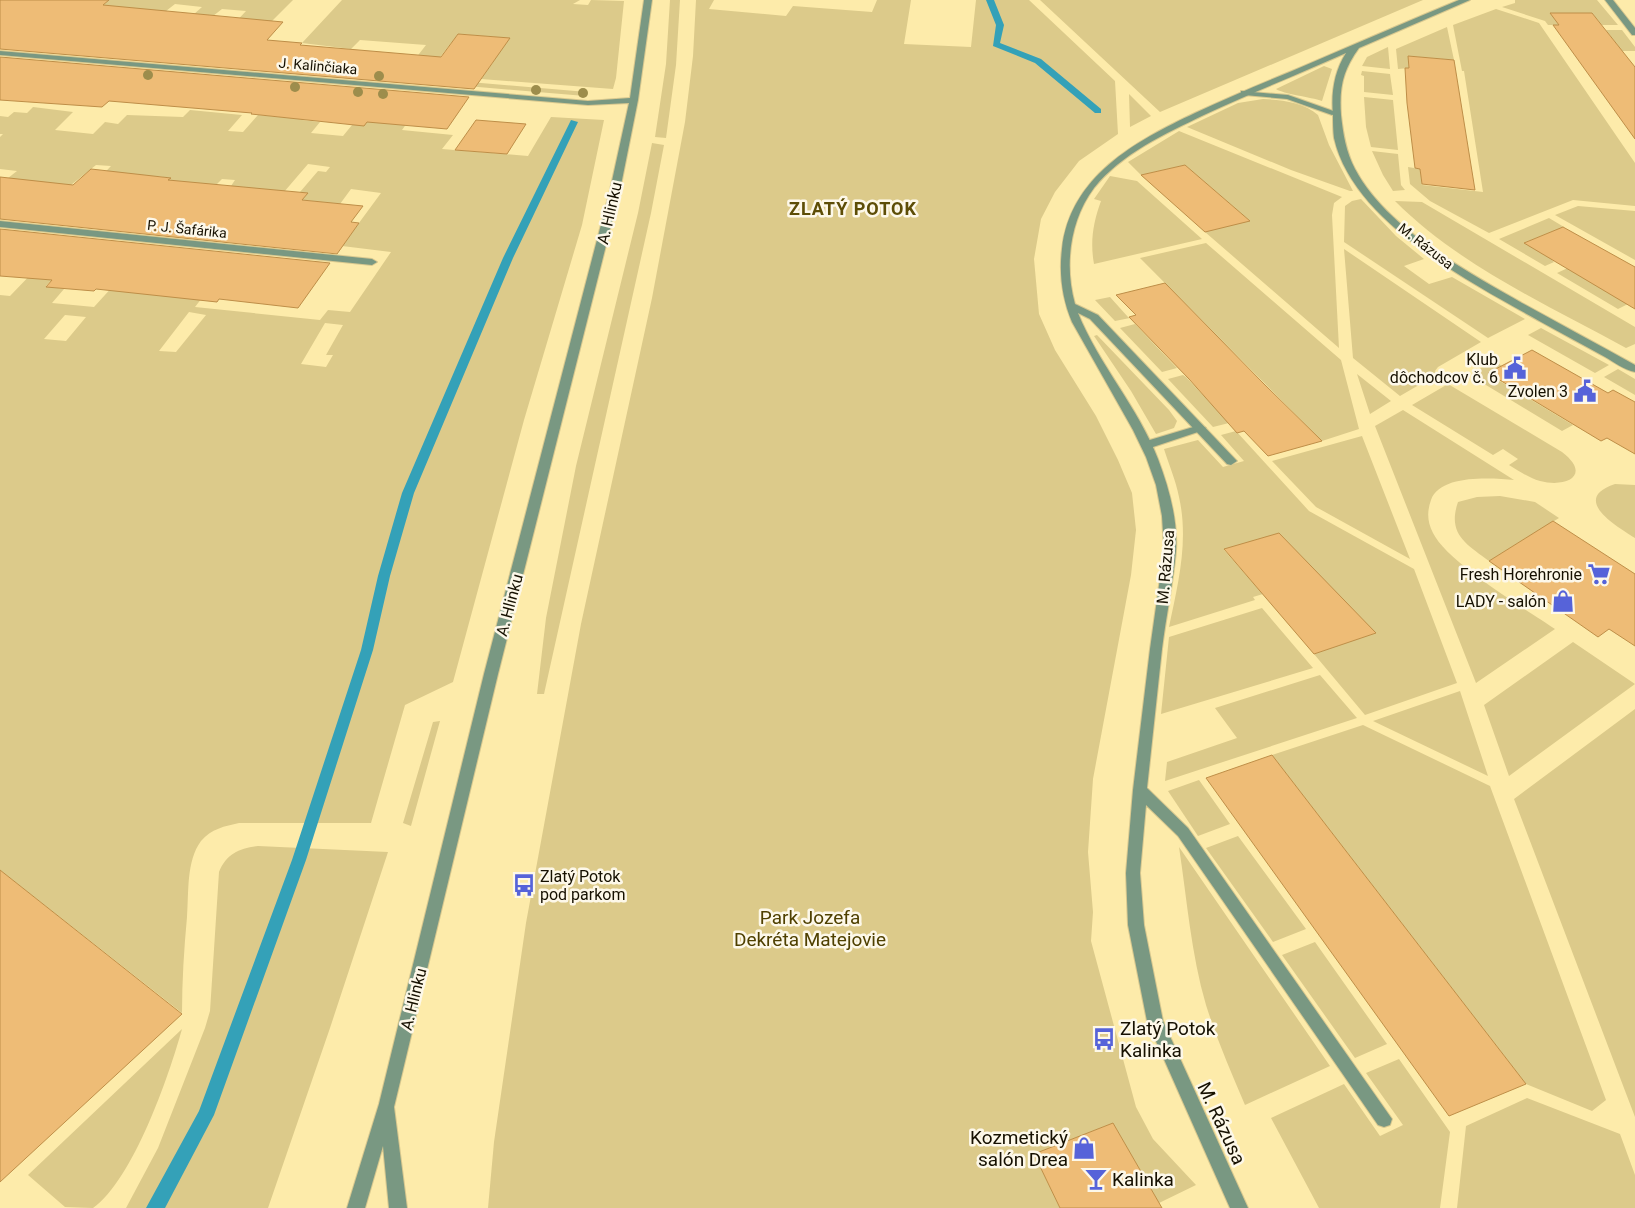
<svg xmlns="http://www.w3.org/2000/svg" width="1635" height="1208" font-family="Roboto,sans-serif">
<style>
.green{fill:#dcca8a;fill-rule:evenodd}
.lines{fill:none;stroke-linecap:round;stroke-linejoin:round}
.stream{fill:#34a1b8;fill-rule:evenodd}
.building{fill:#eebc76;stroke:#be8e48}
.lane-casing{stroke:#d8c88f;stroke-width:2}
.street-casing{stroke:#d8c88f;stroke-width:2}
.lane{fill:#799882;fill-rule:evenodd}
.street{fill:#799882;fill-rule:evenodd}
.tree{fill:#9d8d4c}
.labels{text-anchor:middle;stroke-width:5;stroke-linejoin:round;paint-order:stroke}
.far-street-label{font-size:14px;fill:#161000;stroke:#fdf8e9}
.street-label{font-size:16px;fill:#161000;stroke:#fdf8e9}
.poi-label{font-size:16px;fill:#161000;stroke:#fdf8e9;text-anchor:end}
.far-district-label{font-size:18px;font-weight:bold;letter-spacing:1px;fill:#5d4d06;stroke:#fdf8e9}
.near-park-label{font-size:19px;fill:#4f4000;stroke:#fdf8e9}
.near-poi-label{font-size:19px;fill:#161000;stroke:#fdf8e9;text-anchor:start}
.near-street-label{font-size:19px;fill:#161000;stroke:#fdf8e9}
</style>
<rect width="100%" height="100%" fill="#fdebaa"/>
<!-- green -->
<path class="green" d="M109 0H293L236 57 232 26 246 11 222 9 213 16 193 15 202 7 175 4 166 11 93 14Z
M342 0H580L573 4 588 5 591 0 624 1 616 78 613 89 481 79 494 61 495 37 458 34 427 74 405 72 426 45 360 40 351 49 302 43Z
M670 0H680L676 65 666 138 655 137 666 64Z
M696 0H714L709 9 786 16 793 6 872 12 877 0H911L904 44 971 47 976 0H1029L1115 81 1118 134 1079 161 1055 192 1041 219 1034 259 1039 314 1055 350 1096 416 1118 460 1132 493 1136 530 1131 575 1093 779 1088 852 1093 912 1091 941 1136 1107 1153 1139 1196 1185 1159 1203 1113 1123 1034 1154 1060 1208H488L494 1142 526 923 581 624 652 298 685 122 693 56Z
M1040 0H1423L1160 112Z
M1515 0H1597L1618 25H1602L1592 13H1551L1559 25H1548L1545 21 1502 7 1515 3Z
M1496 9 1539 23 1635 163V206L1573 200 1489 233 1430 201 1410 184 1408 167 1420 169 1422 185 1483 192 1464 71H1462L1453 25Z
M1447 27 1454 60 1408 56 1409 68 1398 69 1396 49Z
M1606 30H1622L1635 47V51H1622Z
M1388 47 1390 69 1362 66 1367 57Z
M1324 66 1332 69 1322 101C1311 97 1283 94 1276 89Z
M1362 71 1390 74 1393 95 1364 92V76L1361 75Z
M435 79 587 92 585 96 432 83Z
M1129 94 1151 116 1130 127Z
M1364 97 1393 100 1398 150 1371 147 1366 127Z
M1263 99C1281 100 1304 102 1318 115L1329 145 1353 191H1350L1291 170 1187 127 1238 103Z
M371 102 419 106 402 130 453 135 442 149 528 156 551 117 604 120 582 225 524 420 453 682 405 705 371 823H239C225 826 211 829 201 841 186 861 189 893 187 917 184 949 182 981 182 1013L0 870V295L10 296 63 241 74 255 46 286 64 289 52 303 94 307 147 249 215 281 195 307 320 320 328 310 350 312 391 252 342 246 381 193 351 189 340 204 294 199 318 171 326 172 330 167 308 164 272 206 231 186 235 180 222 179 205 196 158 191 170 178 157 176 143 190 95 183 111 166 96 165 66 189 3 182 17 171 0 169V137L3 134H0V116L8 117 14 112 27 113 33 107 73 112 55 130 93 134 105 122 118 124 127 115 183 117 190 110 242 115 228 131 243 132 258 115 303 119 302 120 320 122 311 133 343 136ZM189 312 206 315 176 352 159 351ZM65 315 86 317 66 341 44 339ZM325 323 343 325 326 355H333L326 367 301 364Z
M1179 131 1342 197 1334 203 1332 215 1339 348 1205 232 1249 220 1185 165 1141 175 1128 162Z
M652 143 664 145 651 213 544 694H537L546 618 576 466 638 213Z
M1372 151 1398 154 1401 185 1405 190 1393 191 1383 175Z
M1110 176 1137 181 1202 239 1094 264C1090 242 1093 223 1101 201L1094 199Z
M1361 199 1396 236 1424 259 1404 266 1429 284 1452 277 1525 319 1488 338 1344 242 1345 206 1352 201Z
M1395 201 1422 202 1635 327V344L1626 348C1546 304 1460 266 1395 201Z
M1578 206 1635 211V260L1555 215Z
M1549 218 1564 227 1526 242 1556 258 1552 260 1554 262 1545 266 1499 239Z
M1206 243 1341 360 1359 429 1322 441 1140 258Z
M1344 249 1481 342 1438 367 1435 371 1436 375 1400 396 1353 358Z
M1570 267 1628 304 1618 309 1557 273Z
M1110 297 1128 317 1130 318 1115 321 1095 300Z
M1135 324 1176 367 1177 368 1162 372 1120 328Z
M1541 328 1609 365 1595 373 1528 335Z
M1097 335 1169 410 1177 421 1174 428 1156 434 1131 391 1094 336Z
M1493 360 1502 366 1488 374 1573 425 1562 431 1481 382 1477 378V371Z
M1618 369 1635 379V395L1604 377Z
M1357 374 1391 401 1370 414Z
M1183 375 1186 377 1229 423 1213 427 1168 379Z
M1448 384 1562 452C1592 475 1567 488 1540 481 1529 478 1519 471 1509 465L1518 459 1503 449 1493 455 1412 405Z
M1403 410 1514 480C1492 478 1440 474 1431 500 1427 511 1427 522 1433 533 1448 563 1524 608 1555 629L1476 683 1375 426Z
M1236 431 1309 511 1414 569 1457 683 1365 715 1314 654 1375 633 1279 533 1224 550 1263 594 1253 597 1255 600 1169 627C1178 584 1189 541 1179 497 1176 481 1169 465 1164 449L1198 440 1223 467 1244 461 1221 435Z
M1362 436 1410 559 1316 507 1272 461Z
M1615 484 1635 485V538C1616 526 1570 499 1615 484Z
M1500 496 1535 502 1559 518 1489 561C1466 544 1447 534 1458 502L1477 497Z
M1262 608 1313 668 1161 714 1169 637Z
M1573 642 1635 684 1509 776 1484 705Z
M1320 675 1357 718 1165 781 1167 762 1237 738 1215 708Z
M1460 691 1488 776 1373 721Z
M1635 709V1117L1514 799Z
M440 721 411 826 403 823 433 722Z
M1363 725 1490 786 1606 1100 1592 1111 1526 1084 1272 755Z
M1199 780 1230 824 1198 836 1168 791Z
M1238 836 1306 929 1273 942 1206 848Z
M258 846 388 852 330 1028 268 1208H126L158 1148 205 1028 210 1011 219 872C226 854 240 848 258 846Z
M1179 847 1330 1066 1245 1105C1231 1072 1217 1040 1206 1005 1191 954 1187 899 1179 847Z
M1315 942 1387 1044 1355 1058 1282 955Z
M182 1029C169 1076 133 1180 93 1208L65 1207 28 1175Z
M1399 1059 1450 1132 1440 1208H1319L1271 1118 1344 1084 1380 1136 1403 1125 1366 1073Z
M1527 1098 1620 1134 1635 1175V1208H1457L1466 1126Z"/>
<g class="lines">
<!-- stream -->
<path class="stream" d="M986 0H994L1004 25 1000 43 1041 59 1101 109V113H1095L1035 63 993 46 996 25Z
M571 120 578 122 513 258 414 493 390 576 373 650 306 860 214 1115 165 1208H146L199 1111 292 860 361 650 378 576 402 493 503 258Z"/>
</g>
<!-- building -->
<path class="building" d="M0 0H109L103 5 283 22 267 40 302 43 300 45 441 57 458 34 510 38 474 89 0 49Z
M1550 13H1592L1635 67V139L1553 25H1559Z
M1408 56 1454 60 1475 190 1422 184 1420 169 1415 168 1407 103 1405 68H1409Z
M0 57 469 97 447 129 367 122 364 126 251 114 252 113 109 101 102 107 0 100Z
M476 120 526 124 507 154 455 150Z
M1185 165 1250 221 1205 232 1141 175Z
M91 169 171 178 168 180 308 193 302 200 363 206 351 222 359 223 337 254 0 219V177L73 185Z
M1563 227 1635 267V309L1524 243Z
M0 229 330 263 298 308 219 299 217 302 96 289 94 291 46 287 52 280 0 276Z
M1165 283 1264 384 1322 441 1268 456 1244 431 1237 433 1189 379 1129 317 1136 315 1116 295Z
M1532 350 1608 393 1613 390 1635 402V454L1607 438 1601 441 1488 373Z
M1553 521 1635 574V646L1609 629 1598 637 1489 561Z
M1279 533 1376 633 1314 654 1224 549Z
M1272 755 1346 851 1526 1084 1449 1116 1206 778Z
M0 870 182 1014 0 1182Z
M1113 1123 1162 1208H1060L1034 1154Z"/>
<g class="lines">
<defs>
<path id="lane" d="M1241 91 1288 95 1339 113 1332 115 1287 99 1244 95H1241Z
M1200 425 1206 428 1204 430 1147 449 1141 445 1143 442Z"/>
<path id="street" d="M644 0H652L638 100 620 190 498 674 394 1107 407 1208H389L383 1146 365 1208H347L379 1104 484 674 610 190 629 103 588 105 0 55V51L588 101 630 98Z
M1459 0H1470L1359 48C1343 70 1339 87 1341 115 1343 134 1346 152 1355 169 1386 228 1466 271 1522 303 1560 324 1597 344 1635 365V372C1624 370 1614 362 1605 357 1584 345 1562 334 1541 322 1472 283 1353 223 1334 138 1333 131 1333 122 1333 115 1331 93 1334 72 1346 53 1299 74 1251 93 1204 115 1165 134 1122 153 1094 188 1070 220 1064 265 1075 304L1098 315 1237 461 1231 465 1227 464 1090 319 1078 313C1099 365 1138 407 1158 459 1169 488 1178 520 1176 551 1173 584 1166 617 1162 649 1157 695 1152 742 1147 788L1188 828 1392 1119 1390 1125 1384 1127 1378 1125 1178 836 1146 805 1140 873 1144 925 1163 1021 1248 1208H1230L1147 1021 1128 925 1126 873 1133 790 1150 649 1164 550 1162 516 1156 485 1146 457 1133 430 1072 322C1062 298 1059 274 1062 249 1070 176 1136 141 1195 113 1227 98 1260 84 1292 71 1348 47 1403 23 1459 0Z
M1605 0H1613L1635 28V35H1632Z
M0 221 372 259 377 262 372 265 0 227Z"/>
</defs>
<!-- lane casing -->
<use href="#lane" class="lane-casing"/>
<!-- street casing -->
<use href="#street" class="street-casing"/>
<!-- lane -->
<use href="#lane" class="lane"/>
<!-- street -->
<use href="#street" class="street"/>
</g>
<!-- trees -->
<g class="tree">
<circle cx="148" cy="75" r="5"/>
<circle cx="379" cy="76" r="5"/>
<circle cx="295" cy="87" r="5"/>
<circle cx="536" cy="90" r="5"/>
<circle cx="358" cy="92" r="5"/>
<circle cx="583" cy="93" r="5"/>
<circle cx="383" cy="94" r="5"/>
</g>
<!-- icons -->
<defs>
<symbol id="civic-bare" viewBox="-9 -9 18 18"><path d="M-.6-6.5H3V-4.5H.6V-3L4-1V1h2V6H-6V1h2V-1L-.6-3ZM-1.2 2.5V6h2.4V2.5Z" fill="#5663d9" stroke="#fdf8e9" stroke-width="2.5" paint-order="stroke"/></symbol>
<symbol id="supermarket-bare" viewBox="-9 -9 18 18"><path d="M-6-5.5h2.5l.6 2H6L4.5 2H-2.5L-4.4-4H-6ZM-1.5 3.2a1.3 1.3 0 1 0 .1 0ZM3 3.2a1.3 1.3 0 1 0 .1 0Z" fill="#5663d9" stroke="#fdf8e9" stroke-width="2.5" paint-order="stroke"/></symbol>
<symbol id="shop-bare" viewBox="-9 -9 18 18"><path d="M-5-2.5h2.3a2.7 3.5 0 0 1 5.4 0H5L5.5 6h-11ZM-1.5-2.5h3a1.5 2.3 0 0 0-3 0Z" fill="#5663d9" stroke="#fdf8e9" stroke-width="2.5" paint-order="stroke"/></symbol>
<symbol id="bus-bare" viewBox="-9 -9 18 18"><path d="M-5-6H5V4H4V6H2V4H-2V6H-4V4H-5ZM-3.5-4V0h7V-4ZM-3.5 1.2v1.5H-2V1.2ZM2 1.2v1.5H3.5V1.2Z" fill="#5663d9" stroke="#fdf8e9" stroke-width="2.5" paint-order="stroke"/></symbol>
<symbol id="bar-bare" viewBox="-9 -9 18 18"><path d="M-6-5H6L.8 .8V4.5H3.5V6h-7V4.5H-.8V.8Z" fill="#5663d9" stroke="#fdf8e9" stroke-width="2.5" paint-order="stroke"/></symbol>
</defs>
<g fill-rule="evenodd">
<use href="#civic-bare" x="1499" y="352" width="32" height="32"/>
<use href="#civic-bare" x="1569" y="375" width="32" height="32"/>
<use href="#supermarket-bare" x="1583" y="558" width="32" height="32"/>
<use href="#shop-bare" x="1547" y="585" width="32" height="32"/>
<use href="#bus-bare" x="508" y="869" width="32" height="32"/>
<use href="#bus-bare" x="1088" y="1023" width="32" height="32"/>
<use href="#shop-bare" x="1068" y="1132" width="32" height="32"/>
<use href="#bar-bare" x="1080" y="1163" width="32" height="32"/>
</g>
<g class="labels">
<!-- far-street labels -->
<g class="far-street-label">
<text transform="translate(318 66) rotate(5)" y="5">J. Kalinčiaka</text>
<text transform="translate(187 229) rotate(6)" y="5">P. J. Šafárika</text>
<text transform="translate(1426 246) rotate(38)" y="5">M. Rázusa</text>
</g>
<!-- street labels -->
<g class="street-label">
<text transform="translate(609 213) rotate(-77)" y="6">A. Hlinku</text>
<text transform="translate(1165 567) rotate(-85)" y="6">M. Rázusa</text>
<text transform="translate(509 605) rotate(-75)" y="6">A. Hlinku</text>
<text transform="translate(413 999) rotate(-76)" y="6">A. Hlinku</text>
</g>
<!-- poi labels -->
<g class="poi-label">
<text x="1498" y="365">Klub<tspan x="1498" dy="18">dôchodcov č. 6</tspan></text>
<text x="1568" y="397">Zvolen 3</text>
<text x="1582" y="580">Fresh Horehronie</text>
<text x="1546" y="607">LADY - salón</text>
<text x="540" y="882" text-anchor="start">Zlatý Potok<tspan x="540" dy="18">pod parkom</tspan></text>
</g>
<!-- far-district labels -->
<g class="far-district-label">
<text x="853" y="215">ZLATÝ POTOK</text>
</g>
<!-- near-park labels -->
<g class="near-park-label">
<text x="810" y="924">Park Jozefa<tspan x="810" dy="22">Dekréta Matejovie</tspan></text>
</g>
<!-- near-poi labels -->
<g class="near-poi-label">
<text x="1120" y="1035">Zlatý Potok<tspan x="1120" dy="22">Kalinka</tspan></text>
<text x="1068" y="1144" text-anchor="end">Kozmetický<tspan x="1068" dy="22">salón Drea</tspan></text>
<text x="1112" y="1186">Kalinka</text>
</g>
<!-- near-street labels -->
<g class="near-street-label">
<text transform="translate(1222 1123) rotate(65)" y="7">M. Rázusa</text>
</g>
</g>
</svg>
